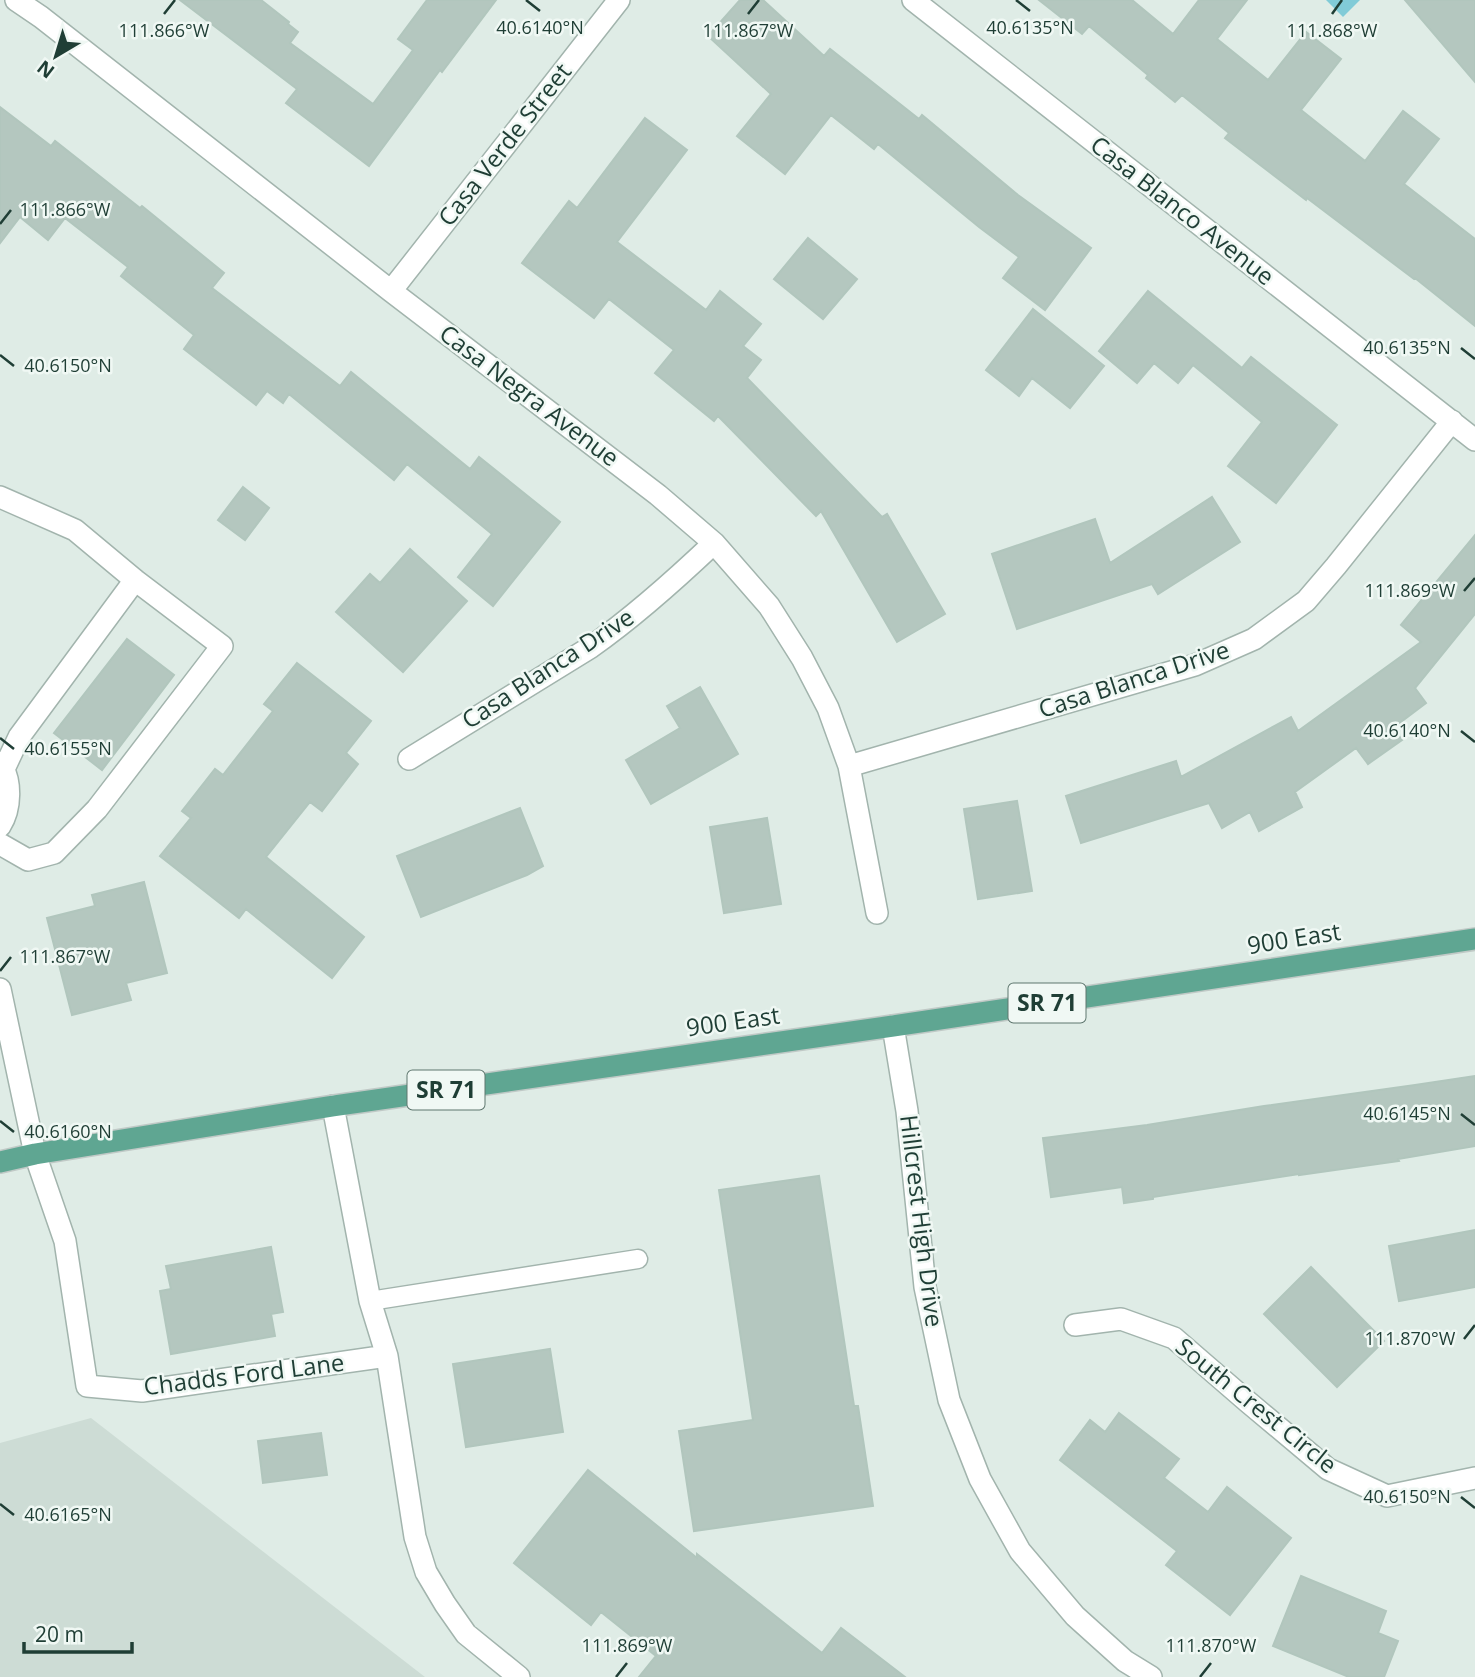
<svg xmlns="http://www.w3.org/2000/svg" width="1475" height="1677" font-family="'Open Sans',sans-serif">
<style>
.built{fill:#cddcd5}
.water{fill:#81cbd7}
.building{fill:#b4c7bf;stroke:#b1c6bd;stroke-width:2}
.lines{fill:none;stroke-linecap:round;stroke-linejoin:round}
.service-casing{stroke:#a2b4ad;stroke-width:21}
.minor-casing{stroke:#a2b4ad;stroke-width:24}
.tertiary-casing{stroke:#a2b4ad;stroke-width:24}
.primary-casing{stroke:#c0c9c6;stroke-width:24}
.service{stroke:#fff;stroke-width:18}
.minor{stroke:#fff;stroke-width:21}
.tertiary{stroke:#fff;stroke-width:21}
.primary{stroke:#5fa692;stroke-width:21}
.ticks{fill:none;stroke:#1f3e35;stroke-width:2.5}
.labels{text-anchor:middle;stroke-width:5;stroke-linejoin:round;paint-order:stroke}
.shield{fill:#f0f8f4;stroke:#5e766e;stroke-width:2}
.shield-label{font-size:23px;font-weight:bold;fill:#1f3e35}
.street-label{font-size:24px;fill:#1f3e35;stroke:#f0f8f4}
.ticks-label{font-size:18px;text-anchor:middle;fill:#1f3e35;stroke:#f0f8f4;stroke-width:5;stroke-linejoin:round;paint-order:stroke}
</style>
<rect width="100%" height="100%" fill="#dfece6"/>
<!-- built -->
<path class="built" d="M91 1418 425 1677H0V1443Z"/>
<!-- water -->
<path class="water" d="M1326 0H1360L1343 17Z"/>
<!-- building -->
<path class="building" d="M180 0H261L289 22 288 24 298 32 290 43 373 104 413 50 398 39 427 0H496L442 72 440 70 369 166 286 103 297 89Z
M740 0H763L824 56 830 49 919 119 922 115 1018 195 1091 248 1045 310 1003 278 1019 257 979 227 878 144 874 149 831 115 785 174 737 136 771 94 708 36Z
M1039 0H1132L1173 34 1199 0H1247L1217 39 1268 80 1306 32 1341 59 1301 110 1365 161 1403 111 1439 139 1404 184 1475 239V326L1415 278 1414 279 1307 198 1306 200 1225 138 1229 133 1182 95 1175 102 1146 78 1148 75 1089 26 1082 34Z
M1405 0H1475V82Z
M0 107 51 146 55 141 140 208 142 206 224 273 212 288 340 386 351 372 470 469 479 457 560 522 493 606 458 577 492 534 407 464 394 480 289 394 283 403 267 391 256 405 184 349 194 335 121 276 128 267 65 218 48 240 20 217 0 243Z
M645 118 687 150 617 242 706 310 720 291 761 324 743 346 761 360 747 378 882 517 887 514 945 614 897 642 821 511 816 516 718 416 714 421 655 373 674 350 609 299 594 318 522 263 569 201 577 208Z
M808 238 857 279 823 319 774 279Z
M1148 291 1242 368 1251 357 1337 425 1276 503 1228 466 1262 422 1193 365 1178 383 1154 363 1137 383 1099 351Z
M1033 309 1104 366 1070 408 1032 378 1019 396 986 370Z
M243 487 269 508 245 540 218 520Z
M1212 497 1240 542 1158 594 1152 584 1017 629 992 554 1095 519 1110 563Z
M1475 535V614L1415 688 1426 703 1393 728 1402 740 1368 764 1356 748 1295 792 1302 807 1259 831 1250 812 1222 828 1209 803 1081 843 1066 796 1176 761 1181 777 1291 717 1298 731 1421 642 1401 625Z
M410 549 467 601 403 672 336 612 370 574 380 583Z
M127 639 174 675 102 770 54 733Z
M297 663 371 721 346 753 358 764 322 811 310 802 266 857 364 937 332 978 246 909 239 918 160 856 191 818 182 811 215 769 223 775 273 711 264 704Z
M700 687 738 754 651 804 626 760 680 728 667 706Z
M1017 801 1032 891 978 899 964 809Z
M520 808 543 866 527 875 421 917 397 856Z
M767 818 781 904 724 913 710 827Z
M144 882 167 973 126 983 131 1000 72 1015 47 918 95 906 92 895Z
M1475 1076V1146L1398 1159 1399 1161 1299 1175V1174L1153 1197V1199L1124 1203 1122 1187 1051 1197 1043 1138 1147 1125 1264 1106 1415 1085Z
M819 1176 854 1406H858L873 1506 694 1531 679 1431 753 1420 719 1190Z
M1475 1230V1287L1399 1301 1389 1246Z
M271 1247 283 1312 271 1314 275 1336 171 1354 160 1291 171 1289 166 1266Z
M1311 1267 1384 1341 1337 1387 1264 1314Z
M550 1349 563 1432 466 1447 453 1364Z
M1119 1413 1179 1459 1164 1478 1208 1512 1227 1487 1291 1538 1230 1615 1166 1565 1177 1551 1060 1460 1090 1420 1105 1432Z
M321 1433 327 1475 263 1483 258 1441Z
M588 1470 697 1558V1554L822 1653 841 1628 905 1677H639L656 1656 601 1612 591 1625 514 1563Z
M1301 1576 1386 1611 1378 1633 1398 1641 1384 1677H1349L1273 1646Z"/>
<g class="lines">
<defs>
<path id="service" d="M370 1301 638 1259"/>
<path id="minor" d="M16 0 41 17 391 291 658 495 714 543 769 606 802 658 828 708 849 766 877 913
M913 0 1475 440
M391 291 619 0
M0 497 75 530 135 580 222 646 97 809 54 853 28 860 0 844
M409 759 591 647C635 616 675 580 714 543
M0 763C12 780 11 809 0 826
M849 766 1195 665 1254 639 1306 601 1336 566 1452 421
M4 769 19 737 135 580
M0 989 35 1154 65 1241 87 1386 142 1391 387 1356
M333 1106 370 1301 387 1356 415 1537 426 1572 445 1604 466 1634 519 1677
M1075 1325 1121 1319 1174 1338 1248 1402 1328 1469 1387 1496 1475 1478"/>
<path id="tertiary" d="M893 1026 907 1111 925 1287 949 1400 980 1479 1020 1551 1075 1616 1125 1661 1151 1677"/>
<path id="primary" d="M0 1162 35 1154 333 1106 893 1026 1475 939"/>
</defs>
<!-- service casing -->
<use href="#service" class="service-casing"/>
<!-- minor casing -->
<use href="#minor" class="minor-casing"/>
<!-- tertiary casing -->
<use href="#tertiary" class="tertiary-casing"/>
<!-- primary casing -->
<use href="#primary" class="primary-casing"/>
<!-- service -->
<use href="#service" class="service"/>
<!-- minor -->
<use href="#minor" class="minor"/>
<!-- tertiary -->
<use href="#tertiary" class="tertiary"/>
<!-- primary -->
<use href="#primary" class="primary"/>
</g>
<!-- ticks -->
<path class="ticks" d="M526 0 540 11M1016 0 1030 11M164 14 175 0M748 14 759 0M1332 14 1342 0M0 224 11 210M1461 348 1475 359M0 355 14 366M1464 591 1475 578M1461 731 1475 742M0 738 14 749M0 971 11 957M1461 1114 1475 1125M0 1121 14 1132M1464 1339 1475 1325M1461 1497 1475 1508M0 1504 14 1515M616 1677 627 1663M1200 1677 1211 1663"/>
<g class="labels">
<!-- shield labels -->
<g class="shield">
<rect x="1008.5" y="983.5" width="77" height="39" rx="5"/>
<rect x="407.5" y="1070.5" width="77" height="39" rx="5"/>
</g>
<g class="shield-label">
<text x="1047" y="1011">SR 71</text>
<text x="446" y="1098">SR 71</text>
</g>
<!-- street labels -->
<g class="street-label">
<text transform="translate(505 145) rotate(-52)" y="8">Casa Verde Street</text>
<text transform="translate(1182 211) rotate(38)" y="8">Casa Blanco Avenue</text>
<text transform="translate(529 396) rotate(37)" y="8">Casa Negra Avenue</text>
<text transform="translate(548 669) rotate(-33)" y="8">Casa Blanca Drive</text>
<text transform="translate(1134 680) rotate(-18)" y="8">Casa Blanca Drive</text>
<text transform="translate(1294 939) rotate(-9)" y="8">900 East</text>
<text transform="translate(733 1022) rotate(-8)" y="8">900 East</text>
<text transform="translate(921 1221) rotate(83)" y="8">Hillcrest High Drive</text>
<text transform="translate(244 1375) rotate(-7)" y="8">Chadds Ford Lane</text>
<text transform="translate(1256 1406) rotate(39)" y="8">South Crest Circle</text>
</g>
</g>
<g class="ticks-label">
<text x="540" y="34">40.6140°N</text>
<text x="1030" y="34">40.6135°N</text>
<text x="164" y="37">111.866°W</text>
<text x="748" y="37">111.867°W</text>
<text x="1332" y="37">111.868°W</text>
<text x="65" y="216">111.866°W</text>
<text x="1407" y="354">40.6135°N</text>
<text x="68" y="372">40.6150°N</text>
<text x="1410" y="597">111.869°W</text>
<text x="1407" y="737">40.6140°N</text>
<text x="68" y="755">40.6155°N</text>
<text x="65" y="963">111.867°W</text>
<text x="1407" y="1120">40.6145°N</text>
<text x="68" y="1138">40.6160°N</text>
<text x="1410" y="1345">111.870°W</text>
<text x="1407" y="1503">40.6150°N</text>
<text x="68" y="1521">40.6165°N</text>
<text x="627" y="1652">111.869°W</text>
<text x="1211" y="1652">111.870°W</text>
</g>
<!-- north arrow -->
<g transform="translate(56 56) rotate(218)" stroke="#f0f8f4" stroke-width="5" paint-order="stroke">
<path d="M0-5L12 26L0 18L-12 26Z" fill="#1f3e35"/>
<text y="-10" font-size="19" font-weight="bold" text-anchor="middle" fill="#1f3e35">N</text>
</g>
<!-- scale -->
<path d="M24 1642v10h108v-10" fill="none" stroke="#1f3e35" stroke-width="3.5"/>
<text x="35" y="1642" font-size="21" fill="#1f3e35" stroke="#f0f8f4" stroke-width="5" paint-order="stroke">20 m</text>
</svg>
